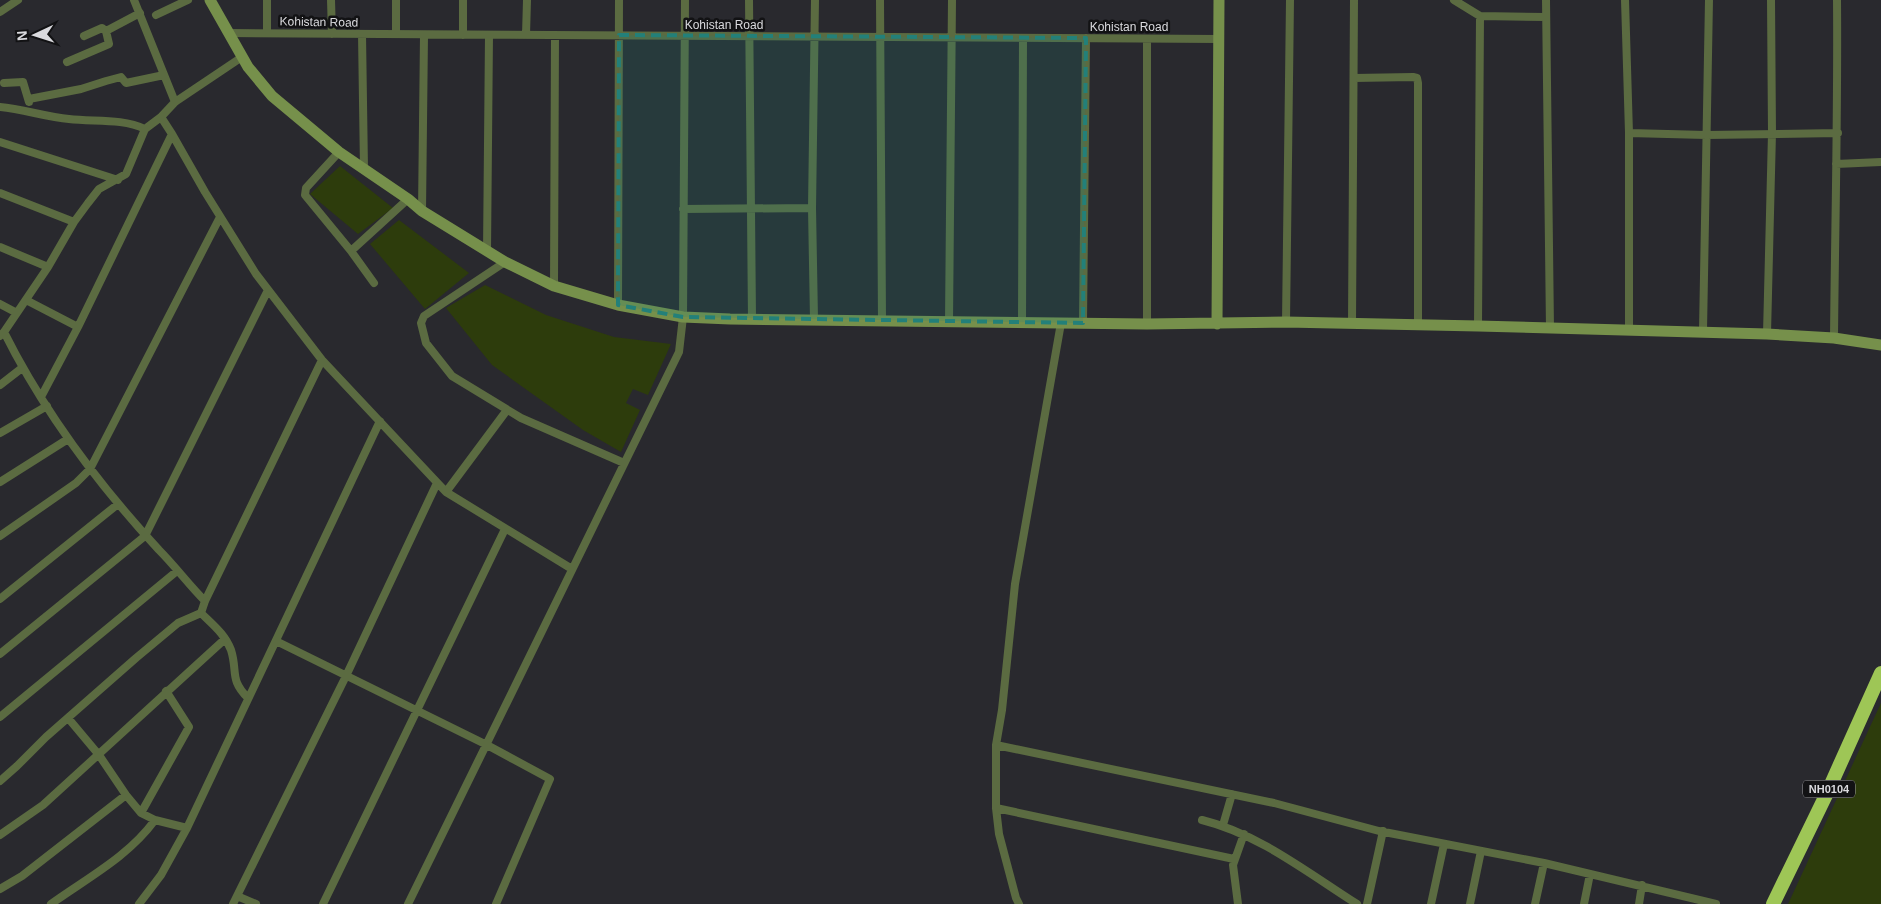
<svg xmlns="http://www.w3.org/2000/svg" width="1881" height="904" font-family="Helvetica,sans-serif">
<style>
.green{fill:#2d3c0c}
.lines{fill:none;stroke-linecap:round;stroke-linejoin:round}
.street{stroke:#5b6b41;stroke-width:8}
.secondary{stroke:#76904b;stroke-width:11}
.highway{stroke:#9ec656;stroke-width:14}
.marked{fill:#238079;fill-opacity:0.2;stroke:#238079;stroke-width:4;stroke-dasharray:10 6;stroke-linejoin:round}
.labels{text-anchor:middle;stroke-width:5;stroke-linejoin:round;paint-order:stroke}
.shield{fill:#121214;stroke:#9e9ea1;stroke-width:1}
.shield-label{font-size:11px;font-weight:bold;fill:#dadade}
.street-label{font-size:12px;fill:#dadade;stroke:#121214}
</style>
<rect width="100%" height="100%" fill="#29292e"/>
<!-- green -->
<path class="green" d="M340 166 393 208 358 234 310 194Z
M399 220 469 273 425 309 370 244Z
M485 285 546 315 614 337 671 344 648 395 633 389 626 403 640 410 621 452 583 430 492 365 446 308Z
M1881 703V904H1788L1795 889Z"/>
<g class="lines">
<!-- street -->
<path class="street" d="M134 0 175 102
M267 0V33
M331 0 332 34
M396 0V34
M749 0 752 319
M880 0 882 320
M1454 0 1480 16 1546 17
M1546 0 1550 329
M1625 0 1629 133V331
M0 12 18 0
M156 15 188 0
M228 33 1219 39
M362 34 364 169
M463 35V0
M526 35 527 0
M84 36 102 28 106 31 140 13
M67 62 109 44 106 31
M1354 78 1413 77 1417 78 1418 83V325
M4 83 23 82 29 102
M29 99 81 89 106 81 121 77 126 83 164 75
M0 107C23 109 46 117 69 119 94 122 122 118 145 129
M1629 133 1706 135 1838 133
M172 134 205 192 256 274 322 360 446 492 572 569
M0 142 118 180
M339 152 306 188 305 195 351 251 374 283
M1836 164 1881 162
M0 193 74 222
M683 209 812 208
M422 211 424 35
M0 247 48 267
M351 251 408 199
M487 251 489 35
M505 262 424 316 421 323 426 343 452 376 521 418 624 463
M554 286 555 35
M26 300 78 327
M0 304 17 313
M618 305 619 0
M814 319 812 208 815 0
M949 321 952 0
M1286 322 1290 0
M1022 323 1023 38
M1083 323 1086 38
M1147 324V39
M1352 324 1354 0
M1478 326 1480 16
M1703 331 1709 0
M4 332C44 412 98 484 159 550 175 566 189 585 205 601
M1767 334 1772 133 1771 0
M0 336 4 332 48 267 74 222 88 203 99 189 126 174 145 129 161 117 175 102 242 57
M1834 338C1835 225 1838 113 1837 0
M0 385 22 368
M41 397 78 327 172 134 161 117
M0 433 47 406
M0 482 68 439
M446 492 507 410
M0 536 76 483 90 469 220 217
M0 599 118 504
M201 613C213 625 225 634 231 650 238 672 229 679 248 698
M276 641 487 745 550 779 496 904
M0 654 145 536 268 290
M0 717 177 571
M68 718 99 755 126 795 141 813 155 820 187 828
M996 745 1274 803 1379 831 1544 863 1716 904
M0 781 17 766 46 737 136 658 178 623 201 613 205 601 322 360
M996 808 1234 859
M141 813 189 727 166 691
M1202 820C1259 834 1308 873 1357 904
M1223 825 1232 794
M0 835 43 805 225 639
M0 889 22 876 126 795
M237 896 256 904
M51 904C87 878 128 857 155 820
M139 904 161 875 187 828 380 421
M233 904 346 676 437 483
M323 904 505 529
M408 904 679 352 683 317 685 0
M1019 904 1016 898 999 834 996 808V745L1002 710 1015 584 1061 323
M1238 904 1233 865 1244 834
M1367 904 1383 831
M1431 904 1444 844
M1470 904 1481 851
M1535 904 1544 863
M1584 904 1590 874
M1639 904 1642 885"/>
<!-- secondary -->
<path class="secondary" d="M210 0 248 67 272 96 339 152 408 199 422 211 505 262 554 286 618 305 683 317 730 319 1147 324 1286 322 1478 326 1767 334 1834 338 1881 345
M1217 324 1219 0"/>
<!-- highway -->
<path class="highway" d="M1773 904 1828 791 1881 673"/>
</g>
<!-- marked area -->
<path class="marked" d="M619 35 1086 38 1083 323 683 317 618 305Z"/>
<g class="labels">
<!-- shield labels -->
<rect class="shield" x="1803" y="780.5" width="52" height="17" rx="4"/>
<g class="shield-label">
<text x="1829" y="793">NH0104</text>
</g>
<!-- street labels -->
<g class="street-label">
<text transform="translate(319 22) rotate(1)" y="4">Kohistan Road</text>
<text x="724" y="29">Kohistan Road</text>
<text x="1129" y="31">Kohistan Road</text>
</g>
</g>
<!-- north arrow -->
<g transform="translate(35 35) rotate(266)" stroke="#121214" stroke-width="4" paint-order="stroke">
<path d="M0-4L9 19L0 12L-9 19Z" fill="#dadade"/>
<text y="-8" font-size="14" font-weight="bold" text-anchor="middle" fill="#dadade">N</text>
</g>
</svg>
